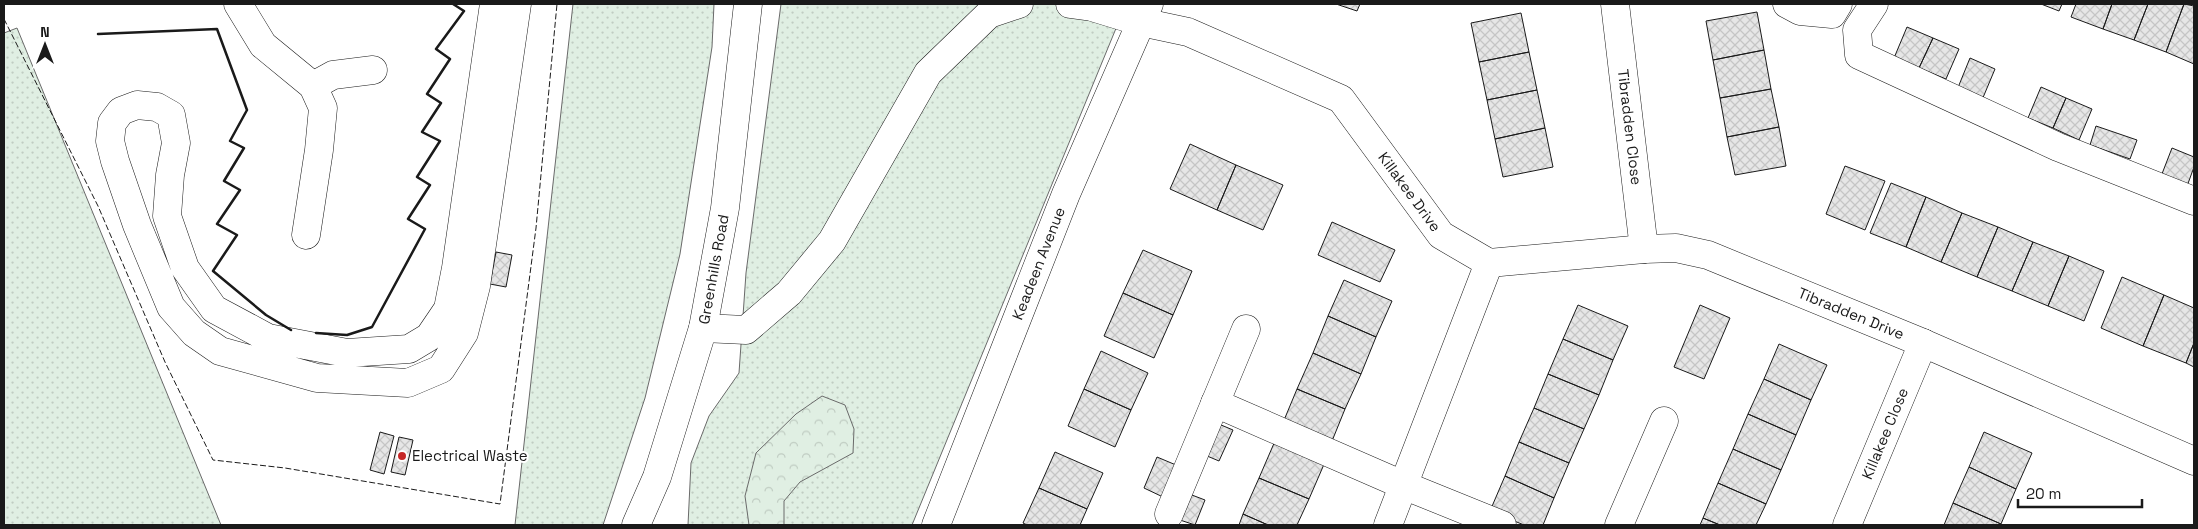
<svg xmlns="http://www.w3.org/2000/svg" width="2198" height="529" font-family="'Space Grotesk',sans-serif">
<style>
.green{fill:url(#green-dots);stroke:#6a6a6a}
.forest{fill:url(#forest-crowns);stroke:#6a6a6a}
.building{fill:url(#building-cross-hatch);stroke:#1a1a1a}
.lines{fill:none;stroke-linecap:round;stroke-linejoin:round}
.minor-casing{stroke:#1a1a1a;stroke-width:29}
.major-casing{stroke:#1a1a1a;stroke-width:29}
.minor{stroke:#fff;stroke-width:28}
.major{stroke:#fff;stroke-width:28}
.fence{stroke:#1a1a1a;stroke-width:1;stroke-dasharray:6 2.5;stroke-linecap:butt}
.wall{stroke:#1a1a1a;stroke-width:2.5}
.poi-dot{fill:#c62828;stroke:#fff;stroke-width:2}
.labels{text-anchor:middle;stroke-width:4;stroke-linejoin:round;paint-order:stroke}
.street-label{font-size:15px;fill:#1a1a1a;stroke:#fff}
.poi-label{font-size:15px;fill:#1a1a1a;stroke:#fff;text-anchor:start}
</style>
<defs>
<pattern id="green-dots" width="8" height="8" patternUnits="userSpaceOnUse" patternTransform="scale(1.25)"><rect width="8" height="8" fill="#e0efe3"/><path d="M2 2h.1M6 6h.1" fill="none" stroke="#c0ccc2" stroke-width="1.8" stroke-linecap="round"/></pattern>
<pattern id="forest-crowns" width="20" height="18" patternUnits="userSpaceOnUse" patternTransform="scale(1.25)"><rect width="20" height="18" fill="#e0efe3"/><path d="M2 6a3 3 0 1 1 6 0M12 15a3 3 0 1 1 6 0" fill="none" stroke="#c0ccc2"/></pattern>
<pattern id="building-cross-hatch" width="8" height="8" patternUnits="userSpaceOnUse" patternTransform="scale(1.25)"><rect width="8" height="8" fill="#e6e6e6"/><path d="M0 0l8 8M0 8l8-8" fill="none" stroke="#c5c5c5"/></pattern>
</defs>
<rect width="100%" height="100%" fill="#fff"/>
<!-- green -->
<path class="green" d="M573 4H714L712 47 680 254 645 398 603 525H515Z
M781 4H1126L912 525H688L691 463 709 416 739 373 746 273Z
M17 28 221 525H4V33Z"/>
<!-- forest -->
<path class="forest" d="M822 396 845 405 854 429 853 453 800 482 784 501V525H749L745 496 756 453 796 414Z"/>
<!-- building -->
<path class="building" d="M1336 4H1360L1357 11Z
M2041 4H2062L2059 11Z
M2076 4H2112L2103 29 2071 17Z
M2112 4H2148L2134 40 2103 29Z
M2148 4H2184L2166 52 2134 40Z
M2184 4 2194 6V64L2166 52Z
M1757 12 1764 50 1713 60 1706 21Z
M1521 13 1529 52 1479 62 1471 23Z
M1907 27 1933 38 1919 68 1894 58Z
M1933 38 1959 49 1946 79 1919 68Z
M1764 50 1771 89 1720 98 1713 60Z
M1529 52 1537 90 1487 100 1479 62Z
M1970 58 1995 69 1982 100 1957 90Z
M2041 87 2066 98 2053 128 2028 118Z
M1771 89 1779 127 1727 137 1720 98Z
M1537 90 1545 128 1495 139 1487 100Z
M2066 98 2092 109 2079 140 2053 128Z
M2096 126 2137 140 2130 159 2090 145Z
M1779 127 1786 166 1735 175 1727 137Z
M1545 128 1553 167 1503 177 1495 139Z
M1190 144 1236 165 1217 210 1170 189Z
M2172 148 2194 157V167L2186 189 2160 179Z
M1236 165 1283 185 1263 230 1217 210Z
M1845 166 1885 181 1865 230 1826 214Z
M1891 183 1926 197 1906 247 1870 233Z
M1926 197 1962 213 1941 262 1906 247Z
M1962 213 1998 227 1977 277 1941 262Z
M1332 222 1395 250 1380 282 1318 255Z
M1998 227 2033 242 2012 291 1977 277Z
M2033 242 2069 256 2048 306 2012 291Z
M1143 250 1192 271 1173 315 1123 293Z
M496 252 512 255 506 287 490 284Z
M2069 256 2104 271 2084 321 2048 306Z
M2122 277 2164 295 2143 346 2101 328Z
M1344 280 1392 301 1376 337 1328 316Z
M1123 293 1173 315 1154 358 1104 336Z
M2164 295 2194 308V343L2186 363 2143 346Z
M1578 305 1628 326 1613 360 1563 339Z
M1700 305 1730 318 1704 379 1674 367Z
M1328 316 1376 337 1361 374 1313 353Z
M1563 339 1613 360 1599 395 1548 374Z
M2194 343V367L2186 363Z
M1779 344 1827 365 1811 400 1764 379Z
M1101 351 1148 373 1131 410 1084 389Z
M1313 353 1361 374 1345 409 1297 389Z
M1548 374 1599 395 1584 429 1534 408Z
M1764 379 1811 400 1796 435 1748 414Z
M1084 389 1131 410 1115 447 1068 426Z
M1297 389 1345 409 1330 446 1282 425Z
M1534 408 1584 429 1569 463 1519 442Z
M1748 414 1796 435 1781 470 1733 449Z
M1214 422 1233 430 1219 461 1200 453Z
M380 432 394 436 384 474 370 470Z
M1984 432 2032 453 2016 489 1969 467Z
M399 437 413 440 405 475 391 472Z
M1275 441 1325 462 1309 499 1259 478Z
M1519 442 1569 463 1554 498 1505 476Z
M1733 449 1781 470 1766 504 1718 483Z
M1055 452 1103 473 1087 509 1039 488Z
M1157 457 1176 465 1163 497 1144 488Z
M1969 467 2016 489 2001 524 1953 503Z
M1505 476 1554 498 1543 525H1524L1490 511Z
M1259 478 1309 499 1297 525H1268L1243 514Z
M1718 483 1766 504 1756 525H1720L1703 518Z
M1039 488 1087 509 1080 525H1027L1023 523Z
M1184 492 1205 500 1195 525 1174 518Z
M1953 503 2001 524 2000 525H1944Z
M1243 514 1268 525H1239Z
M1703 518 1720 525H1700Z"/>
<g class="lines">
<defs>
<g id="minor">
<path d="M238 4 263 45 313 86 323 108 319 150 306 235"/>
<path d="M494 4 456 268 448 309 429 337 409 349 347 353 268 338 214 309 185 268 167 216 170 175 176 143 171 115 157 107 137 105 121 111 112 123 110 141 115 161 137 225 171 307 194 333 220 351 317 378 408 383 441 369 464 333 476 286 517 4"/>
<path id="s1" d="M1070 4 1092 7 1141 22 1188 32 1341 99 1441 235 1489 263"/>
<path id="s2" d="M1615 4 1644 249"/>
<path d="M1787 4 1800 11 1832 14 1838 4"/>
<path d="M1874 4 1857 30 1859 55 2058 147 2194 201"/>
<path d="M313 86 333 75 373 70"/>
<path id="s3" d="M1489 263 1644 249 1676 248 1708 255 1923 343 2194 461"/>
<path d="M703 328 746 330 789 293 832 241 928 73 989 14 1019 4"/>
<path d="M1215 403 1403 485 1502 525"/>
<path d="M1169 514 1246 329"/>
<path id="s4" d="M936 525 1066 194 1149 4"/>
<path d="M1388 525 1489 263"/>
<path d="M1619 525 1664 421"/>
<path id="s5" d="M1847 525 1923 343"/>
</g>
<g id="major">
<path id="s6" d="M636 525 657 477 703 328 725 208 748 4"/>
</g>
</defs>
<!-- minor casing -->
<use href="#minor" class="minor-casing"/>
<!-- major casing -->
<use href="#major" class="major-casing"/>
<!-- minor -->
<use href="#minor" class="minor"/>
<!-- major -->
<use href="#major" class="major"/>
<!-- fence -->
<path class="fence" d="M4 19 98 206 165 362 213 460 285 468 500 504 536 228 557 4"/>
<!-- wall -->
<path class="wall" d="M98 34 217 29 247 110 230 141 244 148 224 181 240 190 217 224 237 235 213 271 266 315 291 330
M316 333 347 335 372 327 425 229 408 219 430 185 417 177 440 141 422 132 441 103 427 94 450 59 436 49 464 11 453 4"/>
</g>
<!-- markers -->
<circle class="poi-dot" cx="402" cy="456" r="5"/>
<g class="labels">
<!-- street labels -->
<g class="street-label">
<text dy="5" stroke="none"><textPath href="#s2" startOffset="124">Tibradden Close</textPath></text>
<text dy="5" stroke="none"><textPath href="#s1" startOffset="404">Killakee Drive</textPath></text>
<text dy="5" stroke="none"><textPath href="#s4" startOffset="281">Keadeen Avenue</textPath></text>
<text dy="5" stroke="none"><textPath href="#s6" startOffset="268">Greenhills Road</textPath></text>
<text dy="5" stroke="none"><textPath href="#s3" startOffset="375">Tibradden Drive</textPath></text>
<text dy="5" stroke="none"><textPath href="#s5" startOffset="99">Killakee Close</textPath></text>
</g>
<!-- poi labels -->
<g class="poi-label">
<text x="412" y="461">Electrical Waste</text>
</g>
</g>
<!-- border -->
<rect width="2198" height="529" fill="none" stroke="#1a1a1a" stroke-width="10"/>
<!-- north arrow -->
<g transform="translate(45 45)" stroke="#ffffff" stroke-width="4" paint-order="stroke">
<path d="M0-4L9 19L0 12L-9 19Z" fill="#1a1a1a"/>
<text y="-8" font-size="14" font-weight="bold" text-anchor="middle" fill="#1a1a1a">N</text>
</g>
<!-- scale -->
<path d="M2018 499v8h124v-8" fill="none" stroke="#1a1a1a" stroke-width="2.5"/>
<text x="2026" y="499" font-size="15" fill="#1a1a1a" stroke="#ffffff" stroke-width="4" paint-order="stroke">20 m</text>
</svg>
